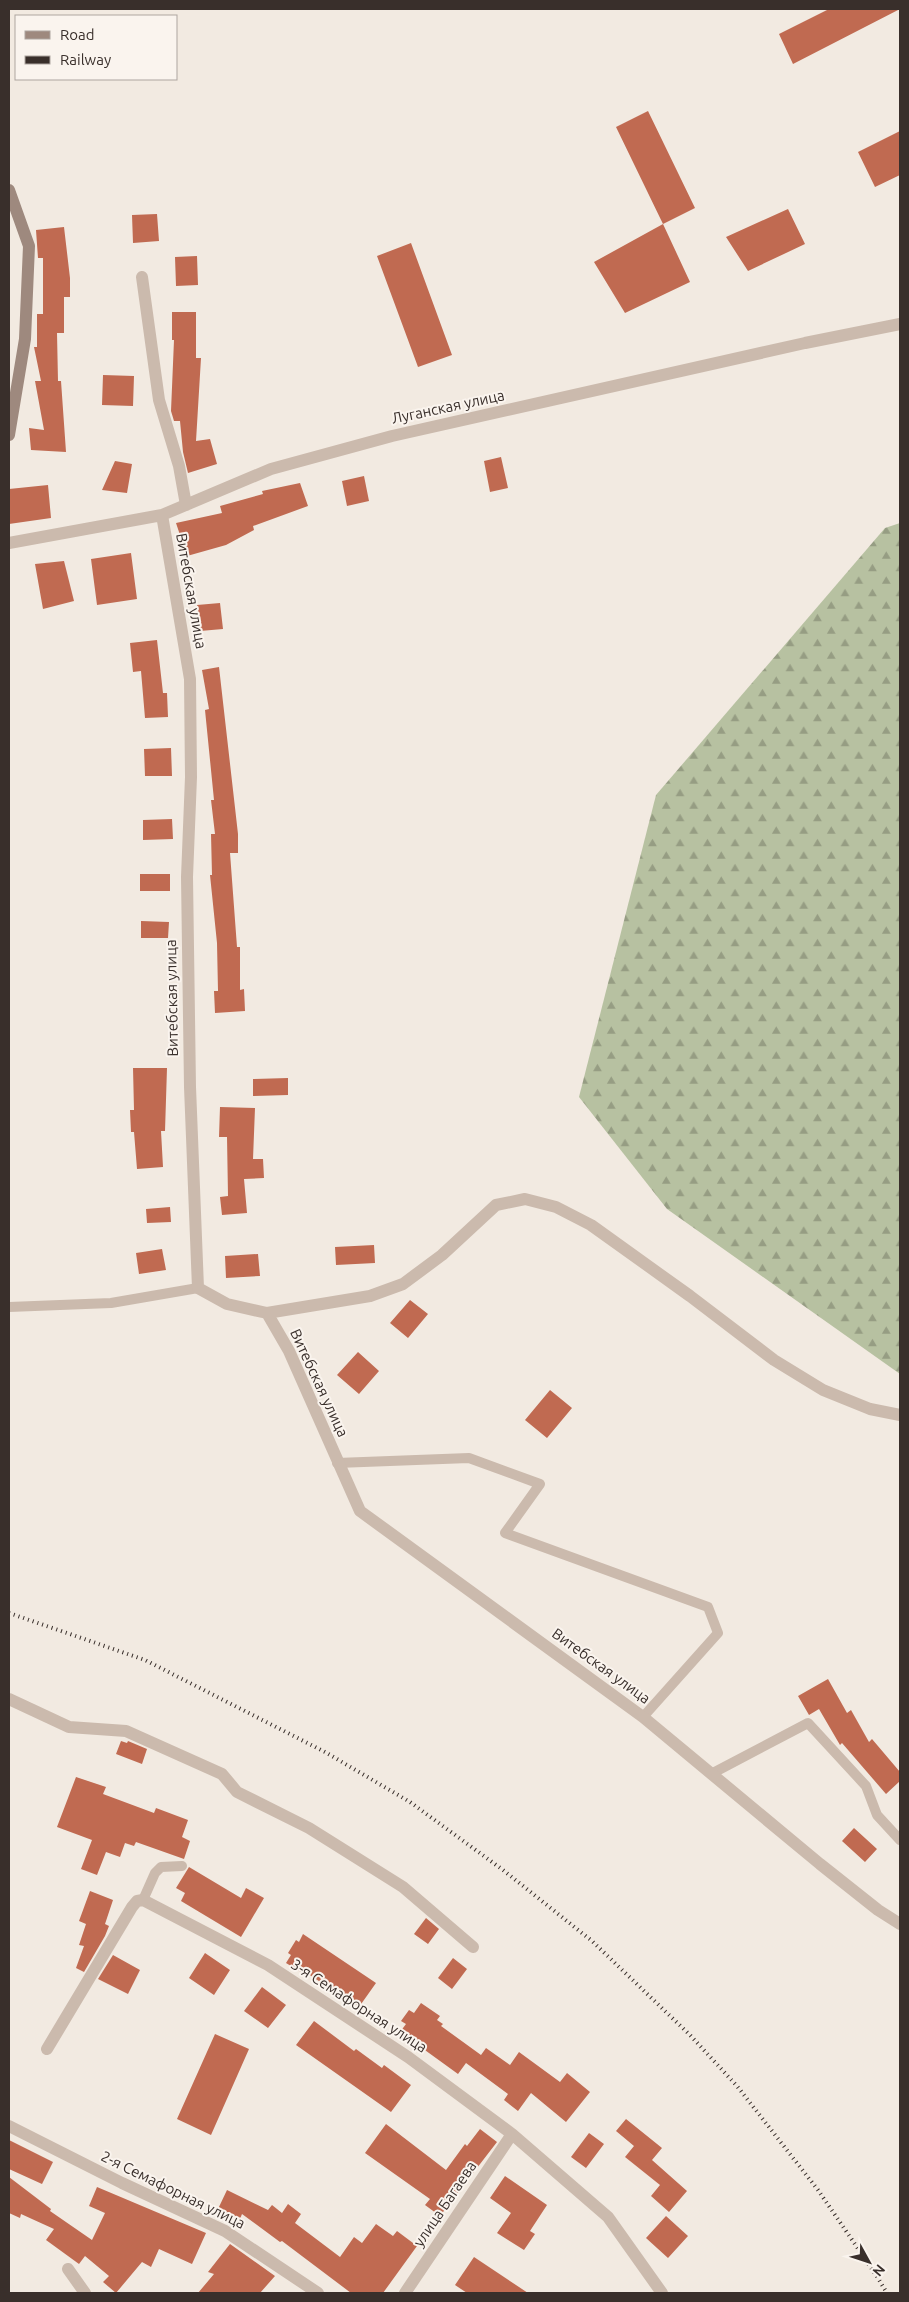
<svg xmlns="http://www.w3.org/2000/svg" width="909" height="2302" font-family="Ubuntu,sans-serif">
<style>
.forest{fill:url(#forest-firs)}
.building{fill:#c06a51}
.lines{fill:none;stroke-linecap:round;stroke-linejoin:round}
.lane{stroke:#cbbaad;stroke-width:10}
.street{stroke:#cbbaad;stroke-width:12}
.secondary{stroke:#9e897e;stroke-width:12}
.rail{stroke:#392f2b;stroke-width:4;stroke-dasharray:1 4;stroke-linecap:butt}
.labels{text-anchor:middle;stroke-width:4;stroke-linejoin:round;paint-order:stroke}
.street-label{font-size:15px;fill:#392f2b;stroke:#faf4ee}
</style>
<defs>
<pattern id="forest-firs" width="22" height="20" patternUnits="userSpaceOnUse" patternTransform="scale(1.25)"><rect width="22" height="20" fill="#b7c1a1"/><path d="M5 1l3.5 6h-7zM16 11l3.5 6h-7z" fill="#969d83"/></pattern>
</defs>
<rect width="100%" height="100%" fill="#f2eae1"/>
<!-- forest -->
<path class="forest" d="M900 523V1374L667 1209 579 1097 656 795 885 528Z"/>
<!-- building -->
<path class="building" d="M829 9H900L793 64 779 34Z
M648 111 695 208 663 224 616 127Z
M900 131V175L875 187 858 152Z
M788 209 805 244 748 271 726 237Z
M157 214 159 241 133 243 132 215Z
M663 224 690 282 625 313 594 262Z
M64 227 70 278V297H64V333H57L58 381H61L66 452 31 450 29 428 44 430 35 381H41L34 347H37V314H43V258H38L36 230Z
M411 243 452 355 418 367 377 256Z
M197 256 198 285 176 286 175 257Z
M172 312H196V358H201L196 441 210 439 217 464 188 473 183 452 180 421H174L171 411 174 340H172Z
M103 375 134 376 133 406 102 405Z
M501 457 508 488 490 492 484 461Z
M115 461 132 464 127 493 102 490Z
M364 476 369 501 347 506 342 481Z
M300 483 308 506 253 526 254 530 226 545 187 556 176 523 222 513 220 506 263 494 262 491Z
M48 485 51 518 9 524V489Z
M131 553 137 599 97 605 91 559Z
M64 561 74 601 43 609 35 564Z
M220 603 223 629 200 631 197 605Z
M157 640 163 693H167L168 717 145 718 141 671 133 672 130 643Z
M219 667 238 834V853H230L237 947H240V990L244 989 245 1011 215 1013 214 991H218L217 943 210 875H212L211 834H215L211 800H214L205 710 209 709 202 670Z
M171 748 172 776H145L144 749Z
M172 819 173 839 143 840V820Z
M140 874H170V891H140Z
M141 921 169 922 168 938H141Z
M133 1068H167L165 1131H161L163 1167 137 1169 134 1132H131L130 1110H134Z
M288 1078V1095L253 1096V1079Z
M220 1107 255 1108 253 1159H263L264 1178 244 1179 247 1213 222 1215 220 1197 228 1196 227 1137H219Z
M170 1207 171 1222 147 1223 146 1209Z
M374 1245 375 1263 336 1265 335 1247Z
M162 1249 166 1270 139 1274 136 1253Z
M258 1254 260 1276 226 1278 225 1256Z
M410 1300 428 1314 408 1338 390 1323Z
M358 1352 379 1371 359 1394 337 1375Z
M550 1390 572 1408 547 1438 525 1420Z
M828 1679 847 1713 851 1710 869 1742 872 1739 900 1772V1781L886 1794 842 1743 840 1745 819 1709 809 1715 798 1696Z
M121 1741 127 1743 128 1741 147 1749 142 1764 116 1754Z
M76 1777 106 1787 103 1794 154 1813 156 1808 188 1820 182 1837 190 1841 184 1859 136 1842 134 1846 125 1843 120 1857 106 1852 97 1875 81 1869 92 1840 57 1827Z
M854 1828 877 1849 865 1862 842 1841Z
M189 1867 241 1898 246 1888 264 1898 241 1937 181 1901 185 1893 176 1888Z
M90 1891 113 1900 105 1924 109 1926 105 1936 84 1972 76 1968 84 1946 79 1945 86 1924 79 1921Z
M426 1918 439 1929 428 1944 414 1934Z
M303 1934 376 1983 359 2007 302 1970 301 1972 286 1963 291 1955 288 1953 296 1940 299 1942Z
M205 1953 230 1970 214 1995 189 1978Z
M113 1955 140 1970 128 1994 98 1979Z
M453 1958 467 1969 452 1989 438 1978Z
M262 1987 286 2005 268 2028 244 2011Z
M421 2003 440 2016 437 2020 443 2024 441 2026 481 2055 486 2048 510 2065 519 2052 560 2082 567 2073 590 2092 566 2122 531 2093 518 2111 504 2100 508 2094 466 2063 458 2074 400 2032 406 2024 401 2021 409 2010 414 2013Z
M314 2021 354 2051 356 2049 382 2068 384 2065 411 2085 391 2112 296 2045Z
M215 2034 249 2049 211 2135 177 2119Z
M626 2119 662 2148 652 2160 687 2191 669 2212 651 2196 660 2185 625 2157 634 2146 616 2131Z
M386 2124 446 2170 465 2144 467 2146 480 2129 497 2142 440 2216 425 2205 430 2199 365 2153Z
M589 2133 604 2144 586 2168 571 2157Z
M9 2140 53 2162 42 2184 9 2169Z
M505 2176 547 2205 530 2231 535 2234 524 2250 497 2233 511 2213 490 2198Z
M9 2177 51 2209 50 2211 92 2240 105 2213 89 2206 97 2187 206 2233 192 2264 159 2249 151 2267 142 2262 116 2293 103 2282 109 2276 85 2256 79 2264 46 2240 54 2229 21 2214 20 2218 9 2213Z
M227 2190 268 2210 272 2205 282 2213 288 2204 301 2214 295 2223 340 2257 354 2237 362 2243 376 2224 393 2236 397 2231 417 2246 383 2293H351L282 2241 280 2242 242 2214 240 2219 218 2209Z
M666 2216 688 2236 668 2258 646 2238Z
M230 2244 275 2276 260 2293H198L214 2274 208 2272Z
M474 2257 528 2293H467L455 2285Z"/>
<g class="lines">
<!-- lane -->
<path class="lane" d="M9 1307 111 1303 198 1288
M337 1463 469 1458 540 1484 505 1533 708 1607 718 1633 643 1717
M711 1774 808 1723 866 1786 877 1815 900 1840
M143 1900 155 1873 161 1867 182 1866"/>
<!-- street -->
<path class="street" d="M142 277 159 400 179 466 186 505
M162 515 190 679 191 777 187 877 190 1087 198 1288 227 1304 267 1313 289 1351 360 1511 643 1717 820 1864 878 1910 900 1924
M9 543 162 515 271 469 392 436 805 343 900 324
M267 1313 370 1296 403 1284 442 1255 496 1205 525 1199 556 1207 591 1225 690 1296 774 1360 823 1390 870 1409 900 1415
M9 1699 69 1727 126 1731 222 1774 237 1792 309 1828 403 1887 473 1947
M47 2049 132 1907 137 1901 143 1900 268 1965 408 2057 512 2134 608 2217 662 2293
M9 2126 122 2183 225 2231 318 2293
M68 2269 85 2293
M405 2293 512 2134"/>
<!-- secondary -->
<path class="secondary" d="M9 190 29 246 25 339 9 435"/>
<!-- rail -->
<path class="rail" d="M9 1613 145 1660 325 1752 410 1802 503 1870 592 1941 690 2035 737 2086 818 2190 876 2275 887 2293"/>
</g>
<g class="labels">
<!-- street labels -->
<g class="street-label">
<text transform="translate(448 407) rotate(-12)" y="5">Луганская улица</text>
<text transform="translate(191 591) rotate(80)" y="5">Витебская улица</text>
<text transform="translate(172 998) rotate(-91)" y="5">Витебская улица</text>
<text transform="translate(319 1383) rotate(65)" y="5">Витебская улица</text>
<text transform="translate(601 1666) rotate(36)" y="5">Витебская улица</text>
<text transform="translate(359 2006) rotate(33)" y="5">3-я Семафорная улица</text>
<text transform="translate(173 2190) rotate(26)" y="5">2-я Семафорная улица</text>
<text transform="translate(445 2204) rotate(-56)" y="5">улица Багаева</text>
</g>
</g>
<!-- border -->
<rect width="909" height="2302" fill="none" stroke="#392f2b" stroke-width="20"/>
<!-- legend -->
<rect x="15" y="15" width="162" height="65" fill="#faf4ee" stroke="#ada5a0"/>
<rect x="25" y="31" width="25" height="8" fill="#9e897e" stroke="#ada5a0"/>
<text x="60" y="40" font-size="15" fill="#392f2b">Road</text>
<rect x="25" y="56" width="25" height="8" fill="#392f2b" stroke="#ada5a0"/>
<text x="60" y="65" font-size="15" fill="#392f2b">Railway</text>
<!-- north arrow -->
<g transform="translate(869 2262) rotate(130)" stroke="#faf4ee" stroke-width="4" paint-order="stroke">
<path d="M0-4L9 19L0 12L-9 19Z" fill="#392f2b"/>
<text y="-8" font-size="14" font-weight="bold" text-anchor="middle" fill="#392f2b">N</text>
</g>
</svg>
